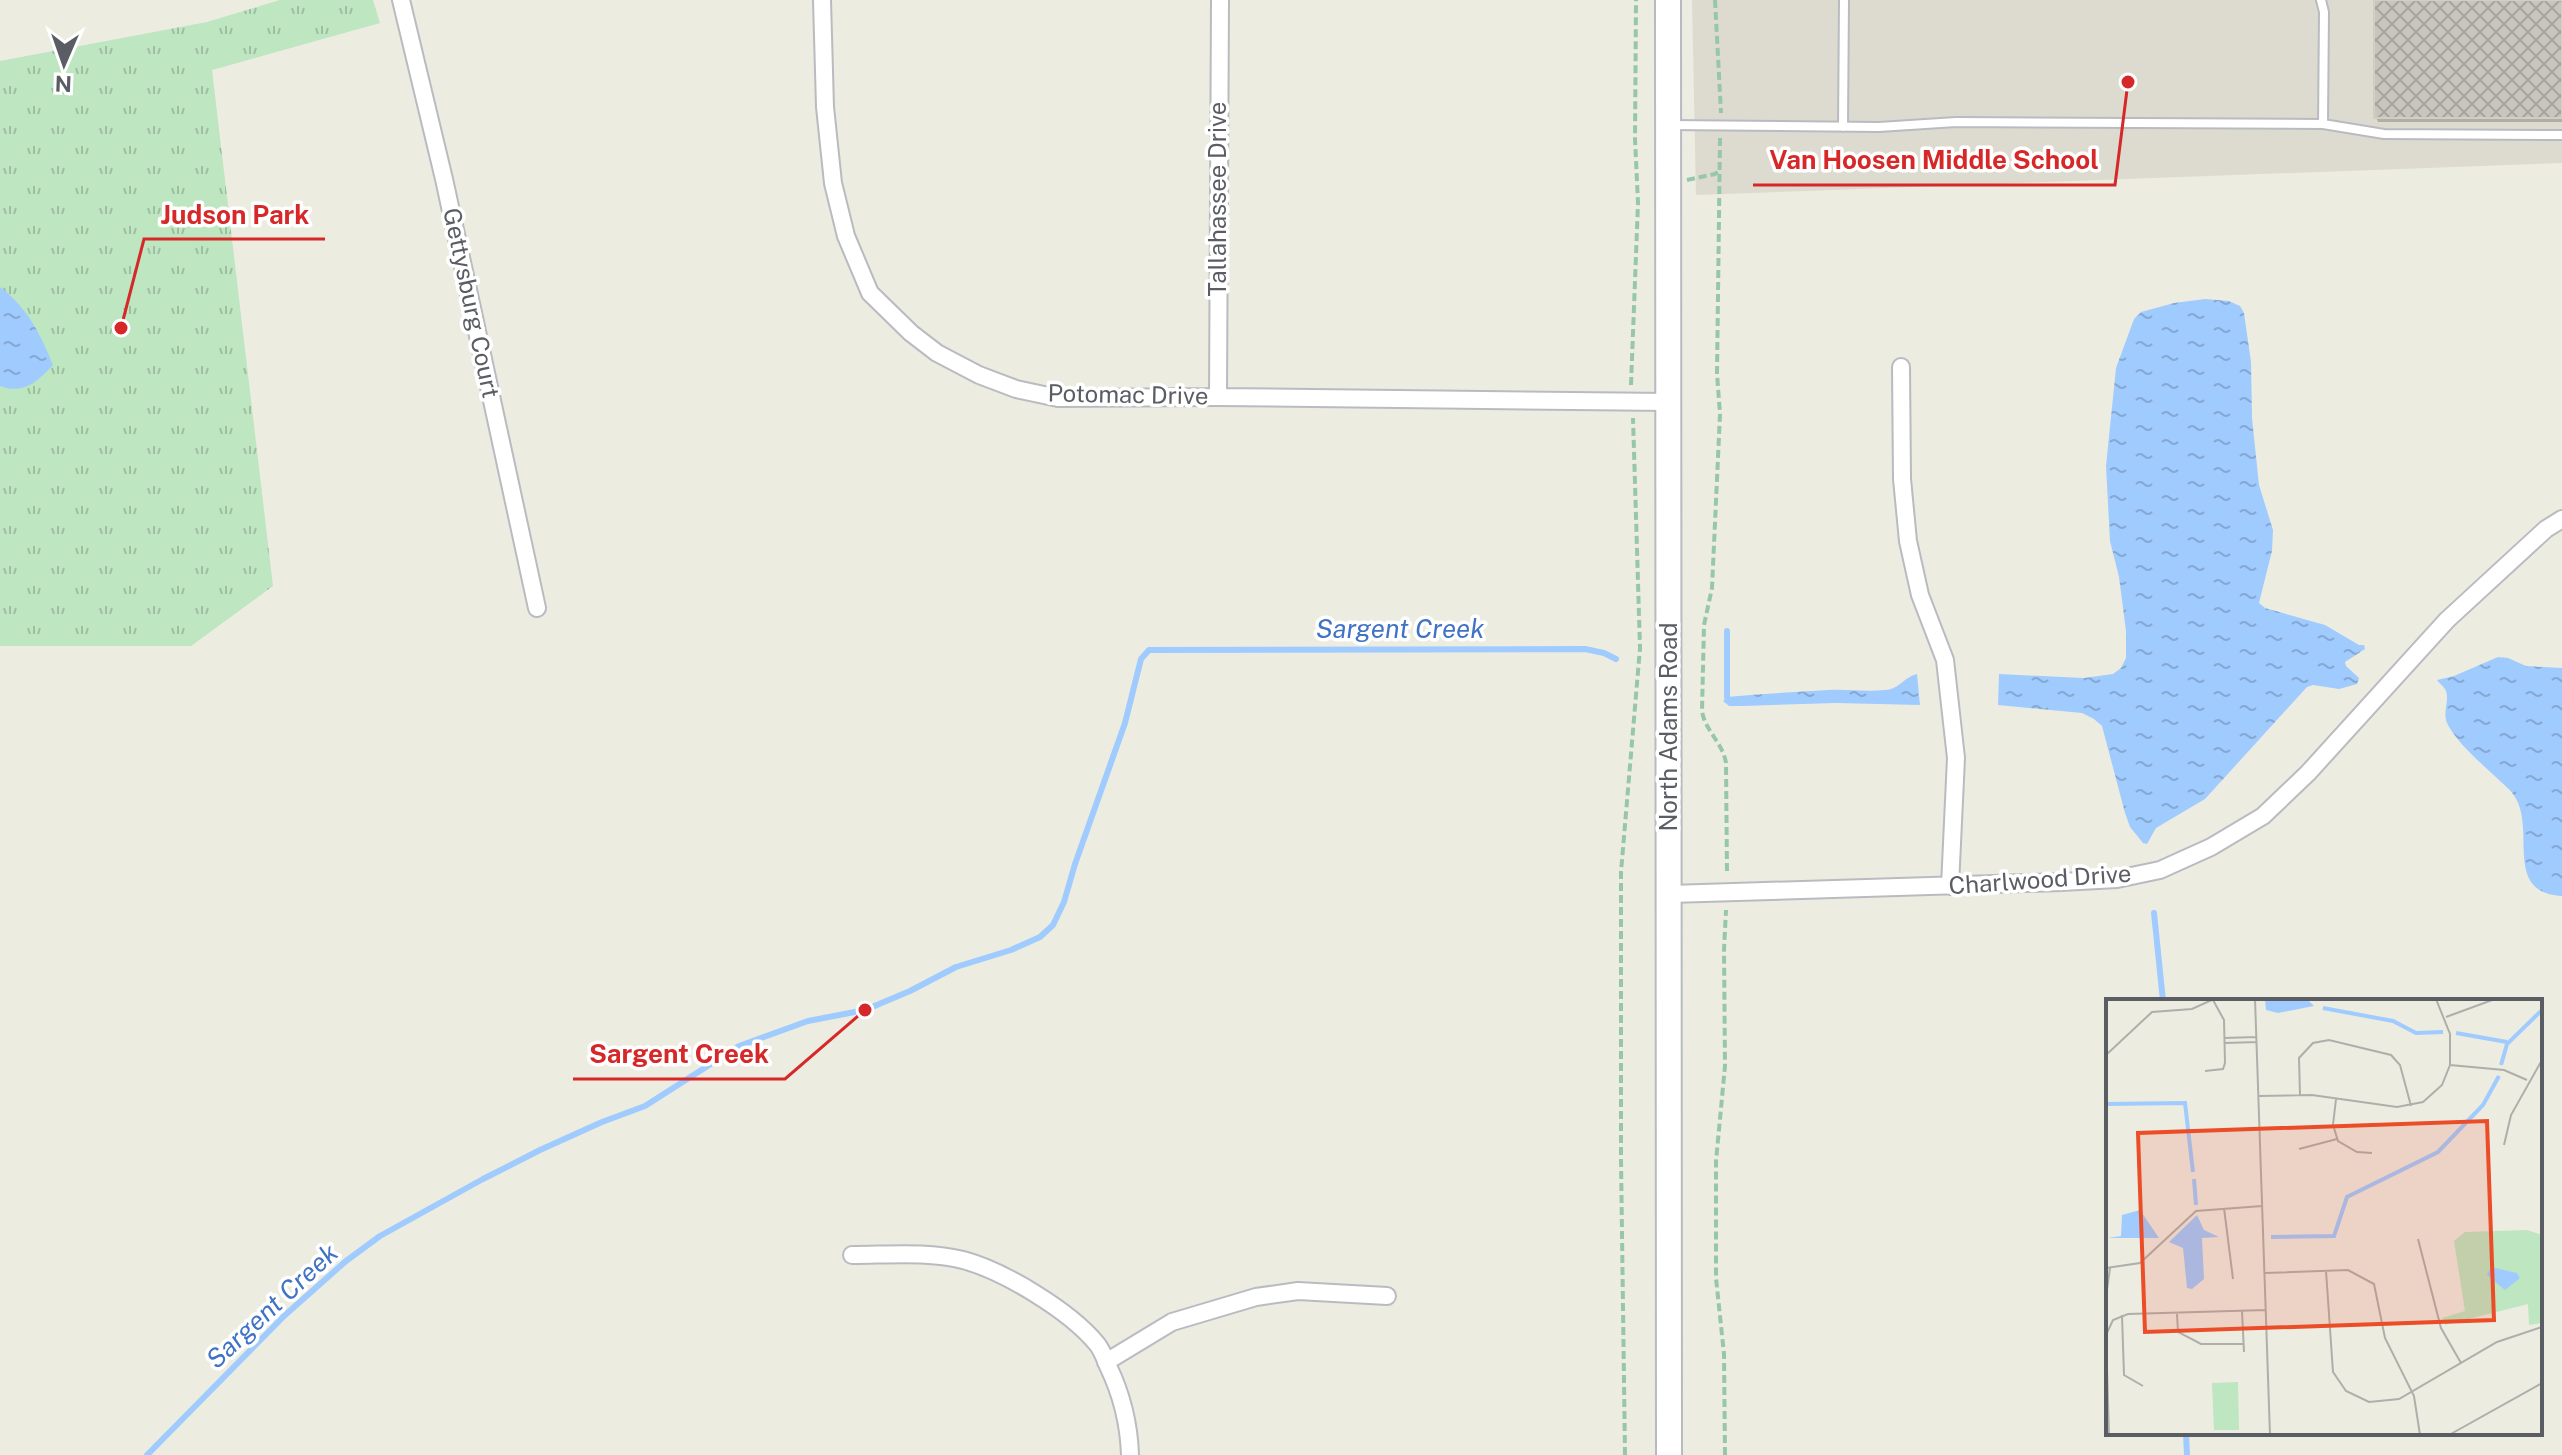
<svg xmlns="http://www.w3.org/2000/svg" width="2562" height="1455" font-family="'Public Sans',sans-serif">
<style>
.education{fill:#dddbd0}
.park{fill:url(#park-tufts)}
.water{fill:url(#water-ripples)}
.shadow{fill:#0003}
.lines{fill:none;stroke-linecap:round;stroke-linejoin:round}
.stream{stroke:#a0cbff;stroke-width:6}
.building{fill:url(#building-cross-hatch);stroke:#d2cec0;stroke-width:2}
.service-casing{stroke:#b9bbc1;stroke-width:12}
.minor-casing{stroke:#b9bbc1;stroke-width:20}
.secondary-casing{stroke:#b7bac0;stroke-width:28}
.path{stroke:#96c7aa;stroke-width:4;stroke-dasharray:8 4;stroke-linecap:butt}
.service{stroke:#fff;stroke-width:8}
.minor{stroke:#fff;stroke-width:16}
.secondary{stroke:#fff;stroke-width:24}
.labels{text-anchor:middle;stroke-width:7;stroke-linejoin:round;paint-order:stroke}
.street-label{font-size:24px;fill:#5a5d63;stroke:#fff}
.water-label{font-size:26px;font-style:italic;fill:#4072c5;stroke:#fff}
.inset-river{fill:none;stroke:#a0cbff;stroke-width:4}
.inset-road{fill:none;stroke:#aeafab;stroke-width:2}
.view{fill:#ec4d29;fill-opacity:0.15;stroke:#ec4d29;stroke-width:4}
.inset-edge{fill:none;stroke:#5a5d63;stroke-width:4}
.leader{fill:none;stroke:#d62828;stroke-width:3}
.callout-dot{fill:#d62828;stroke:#fff;stroke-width:3}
.callout-label{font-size:26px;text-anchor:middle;font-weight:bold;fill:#d62828;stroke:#fff;stroke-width:7;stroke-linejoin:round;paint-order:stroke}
</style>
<defs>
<pattern id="park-tufts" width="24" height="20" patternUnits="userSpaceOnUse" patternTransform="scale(2)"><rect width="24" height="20" fill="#bde6c1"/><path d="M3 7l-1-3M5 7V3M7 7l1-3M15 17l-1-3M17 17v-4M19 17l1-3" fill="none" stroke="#9dbea0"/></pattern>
<pattern id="water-ripples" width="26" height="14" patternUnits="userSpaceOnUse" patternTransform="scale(2)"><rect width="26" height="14" fill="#a0cbff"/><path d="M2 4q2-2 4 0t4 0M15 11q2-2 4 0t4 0" fill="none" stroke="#85a8d2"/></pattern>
<pattern id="building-cross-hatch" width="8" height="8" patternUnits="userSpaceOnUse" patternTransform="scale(2)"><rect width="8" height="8" fill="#c8c6bf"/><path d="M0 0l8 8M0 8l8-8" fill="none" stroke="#a5a49f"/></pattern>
</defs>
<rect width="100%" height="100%" fill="#edece1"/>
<!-- education -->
<path class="education" d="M1692 0H2562V163L1696 195Z"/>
<!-- park -->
<path class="park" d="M280 0H373L380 23 212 70 273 586 191 646H0V61L207 22Z"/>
<!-- water -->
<path class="water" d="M0 287C27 307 41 335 53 365 38 381 24 395 0 386Z
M2205 299 2229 301 2240 306 2244 313 2251 362 2252 418 2259 485 2273 530 2272 551 2259 603 2265 608 2325 625 2359 645H2364L2365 649 2345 662 2346 666 2359 678 2357 684 2339 689 2313 685 2307 687 2205 799 2156 828 2147 844 2143 843 2130 827 2125 813 2102 726 2094 719 2082 713 1998 705 1999 674 2084 678 2113 674 2121 668 2126 658V631L2119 577 2110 541 2106 466 2116 368 2134 319 2141 312 2174 303Z
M2498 657 2508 658 2526 666 2562 668V896C2503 893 2536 830 2515 797 2511 790 2504 785 2498 779 2481 763 2459 745 2448 725 2441 713 2451 700 2445 689 2443 686 2439 683 2437 680L2454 676Z
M1917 674 1920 705 1836 703 1743 706H1729L1723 701 1727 697C1761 694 1795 692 1828 690 1847 689 1866 692 1885 690 1900 689 1904 677 1917 674Z"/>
<!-- shadow -->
<path class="shadow" d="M2376 0H2562V122H2378L2376 117Z"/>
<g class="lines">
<!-- stream -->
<path class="stream" d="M1727 631V697
M2154 913 2163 1001
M2186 1433 2187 1455
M147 1455 284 1316 346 1261 380 1236 483 1179 540 1150 602 1122 645 1106 739 1046 808 1021 865 1010 910 991 956 967 1011 950 1040 937 1053 925 1064 902 1075 864 1125 723 1141 659 1149 650 1585 649 1604 653 1616 659"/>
</g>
<!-- building -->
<path class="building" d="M2374 0H2562V118H2374Z"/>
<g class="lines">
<defs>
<path id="service" d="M2321 0 2324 12 2323 124
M1670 125 1879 127 1956 122 2323 124 2384 134 2562 135
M1843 127 1844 0"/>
<path id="minor" d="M401 0 444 179 537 608
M822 0 825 107 833 183 846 236 870 293 911 333 937 353 979 375 1016 389 1058 398 1218 397 1668 402
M1901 367 1902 479 1908 541 1920 595 1945 660 1956 758 1950 886
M1218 397 1220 0
M1670 894 2061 882 2117 879 2160 870 2211 847 2263 816 2308 773 2447 620 2546 529 2562 519
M852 1255C887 1255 928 1251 963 1260 1004 1271 1070 1311 1097 1344 1102 1350 1105 1359 1108 1366 1122 1395 1129 1423 1130 1455
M1106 1362 1172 1322 1256 1297 1298 1291 1387 1296"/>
<path id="secondary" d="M1668 0 1669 1455"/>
</defs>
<!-- service casing -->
<use href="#service" class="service-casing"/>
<!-- minor casing -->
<use href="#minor" class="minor-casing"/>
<!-- secondary casing -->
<use href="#secondary" class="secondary-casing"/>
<!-- path -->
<path class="path" d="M1715 0 1721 113
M1720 138 1717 374 1720 414 1712 588 1704 625 1702 711C1705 731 1723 743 1726 763L1727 874
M1687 180 1715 174 1720 170
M1631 385 1638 203 1635 139 1636 0
M1625 1455 1621 1159V872L1640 648 1633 418
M1725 1455 1724 1354 1716 1278V1161L1725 1066 1724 950 1726 910"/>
<!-- service -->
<use href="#service" class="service"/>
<!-- minor -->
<use href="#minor" class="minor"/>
<!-- secondary -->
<use href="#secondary" class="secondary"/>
</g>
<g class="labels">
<!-- street labels -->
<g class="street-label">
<text transform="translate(1218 199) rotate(-90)" y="8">Tallahassee Drive</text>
<text transform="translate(471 303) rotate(78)" y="8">Gettysburg Court</text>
<text transform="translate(1128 395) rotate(1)" y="8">Potomac Drive</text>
<text transform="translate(1669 727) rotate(-90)" y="8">North Adams Road</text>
<text transform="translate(2040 880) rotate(-4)" y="8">Charlwood Drive</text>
</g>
<!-- water labels -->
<g class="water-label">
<text x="1400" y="638">Sargent Creek</text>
<text transform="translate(272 1306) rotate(-43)" y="9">Sargent Creek</text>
</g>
</g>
<!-- overview -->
<g transform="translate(2106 999)">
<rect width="436" height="436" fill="#edece1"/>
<path d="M421 231 436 236V324L423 326 422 305 339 326 336 319 359 312 348 242 359 233Z" fill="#bde6c1"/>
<path d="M132 383 133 431H108L106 384Z" fill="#bde6c1"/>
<path d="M159 0H201L208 7 172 14 160 11ZM34 211 53 239H2L15 237 16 216ZM91 216 98 231 113 238 96 239 98 280 86 290 81 289 77 249 63 243ZM385 268 411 274 414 279 399 291 381 276Z" fill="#a0cbff"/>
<path class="inset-river" d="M217 9 287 22 310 34 337 33M350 34 401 43M395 66 401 45 436 11M0 105 79 104 87 173M88 180 90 206M165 238 228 237 241 198 332 153 377 106 393 77"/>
<path class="inset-road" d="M149 0 164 436M340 18 389 0M118 39 150 38M119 44 151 43M0 56 46 13 86 10 108 0M344 66 398 71 421 81M99 72 117 70 119 64 118 21 107 1M194 96 193 59 207 44 223 41 285 56 294 66 305 107M153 97 206 96 291 108 317 103 336 86 344 66V35L330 0M230 100 227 126 232 142 251 153 266 154M398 146 405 116 436 61M193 150 231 140M118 209 127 280M312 240 335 329 355 364M0 269 34 264 90 212 156 207M220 272 227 373 240 392 263 403 293 400 391 343 436 328M159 274 242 271 268 285 279 339 308 397 314 436M0 298 4 269M136 312 138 353M71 315 72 333 95 345H137M16 316 18 376 37 387M3 436 0 336 7 321 22 315 160 311M343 436 436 384"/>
<path class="view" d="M381 122 388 321 39 333 32 134Z"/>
<rect width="436" height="436" class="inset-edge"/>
</g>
<!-- callouts -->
<path class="leader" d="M2128 82L2115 185H1753M121 328L144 239H325M865 1010L785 1079H573"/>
<g class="callout-dot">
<circle cx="2128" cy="82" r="8"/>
<circle cx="121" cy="328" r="8"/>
<circle cx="865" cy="1010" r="8"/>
</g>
<g class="callout-label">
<text x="1934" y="169">Van Hoosen Middle School</text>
<text x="235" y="224">Judson Park</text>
<text x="679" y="1063">Sargent Creek</text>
</g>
<!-- north arrow -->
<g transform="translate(64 64) rotate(182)" stroke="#ffffff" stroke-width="6" paint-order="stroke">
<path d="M0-6L14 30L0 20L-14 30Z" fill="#5a5d63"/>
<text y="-12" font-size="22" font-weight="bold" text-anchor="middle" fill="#5a5d63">N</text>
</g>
</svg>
